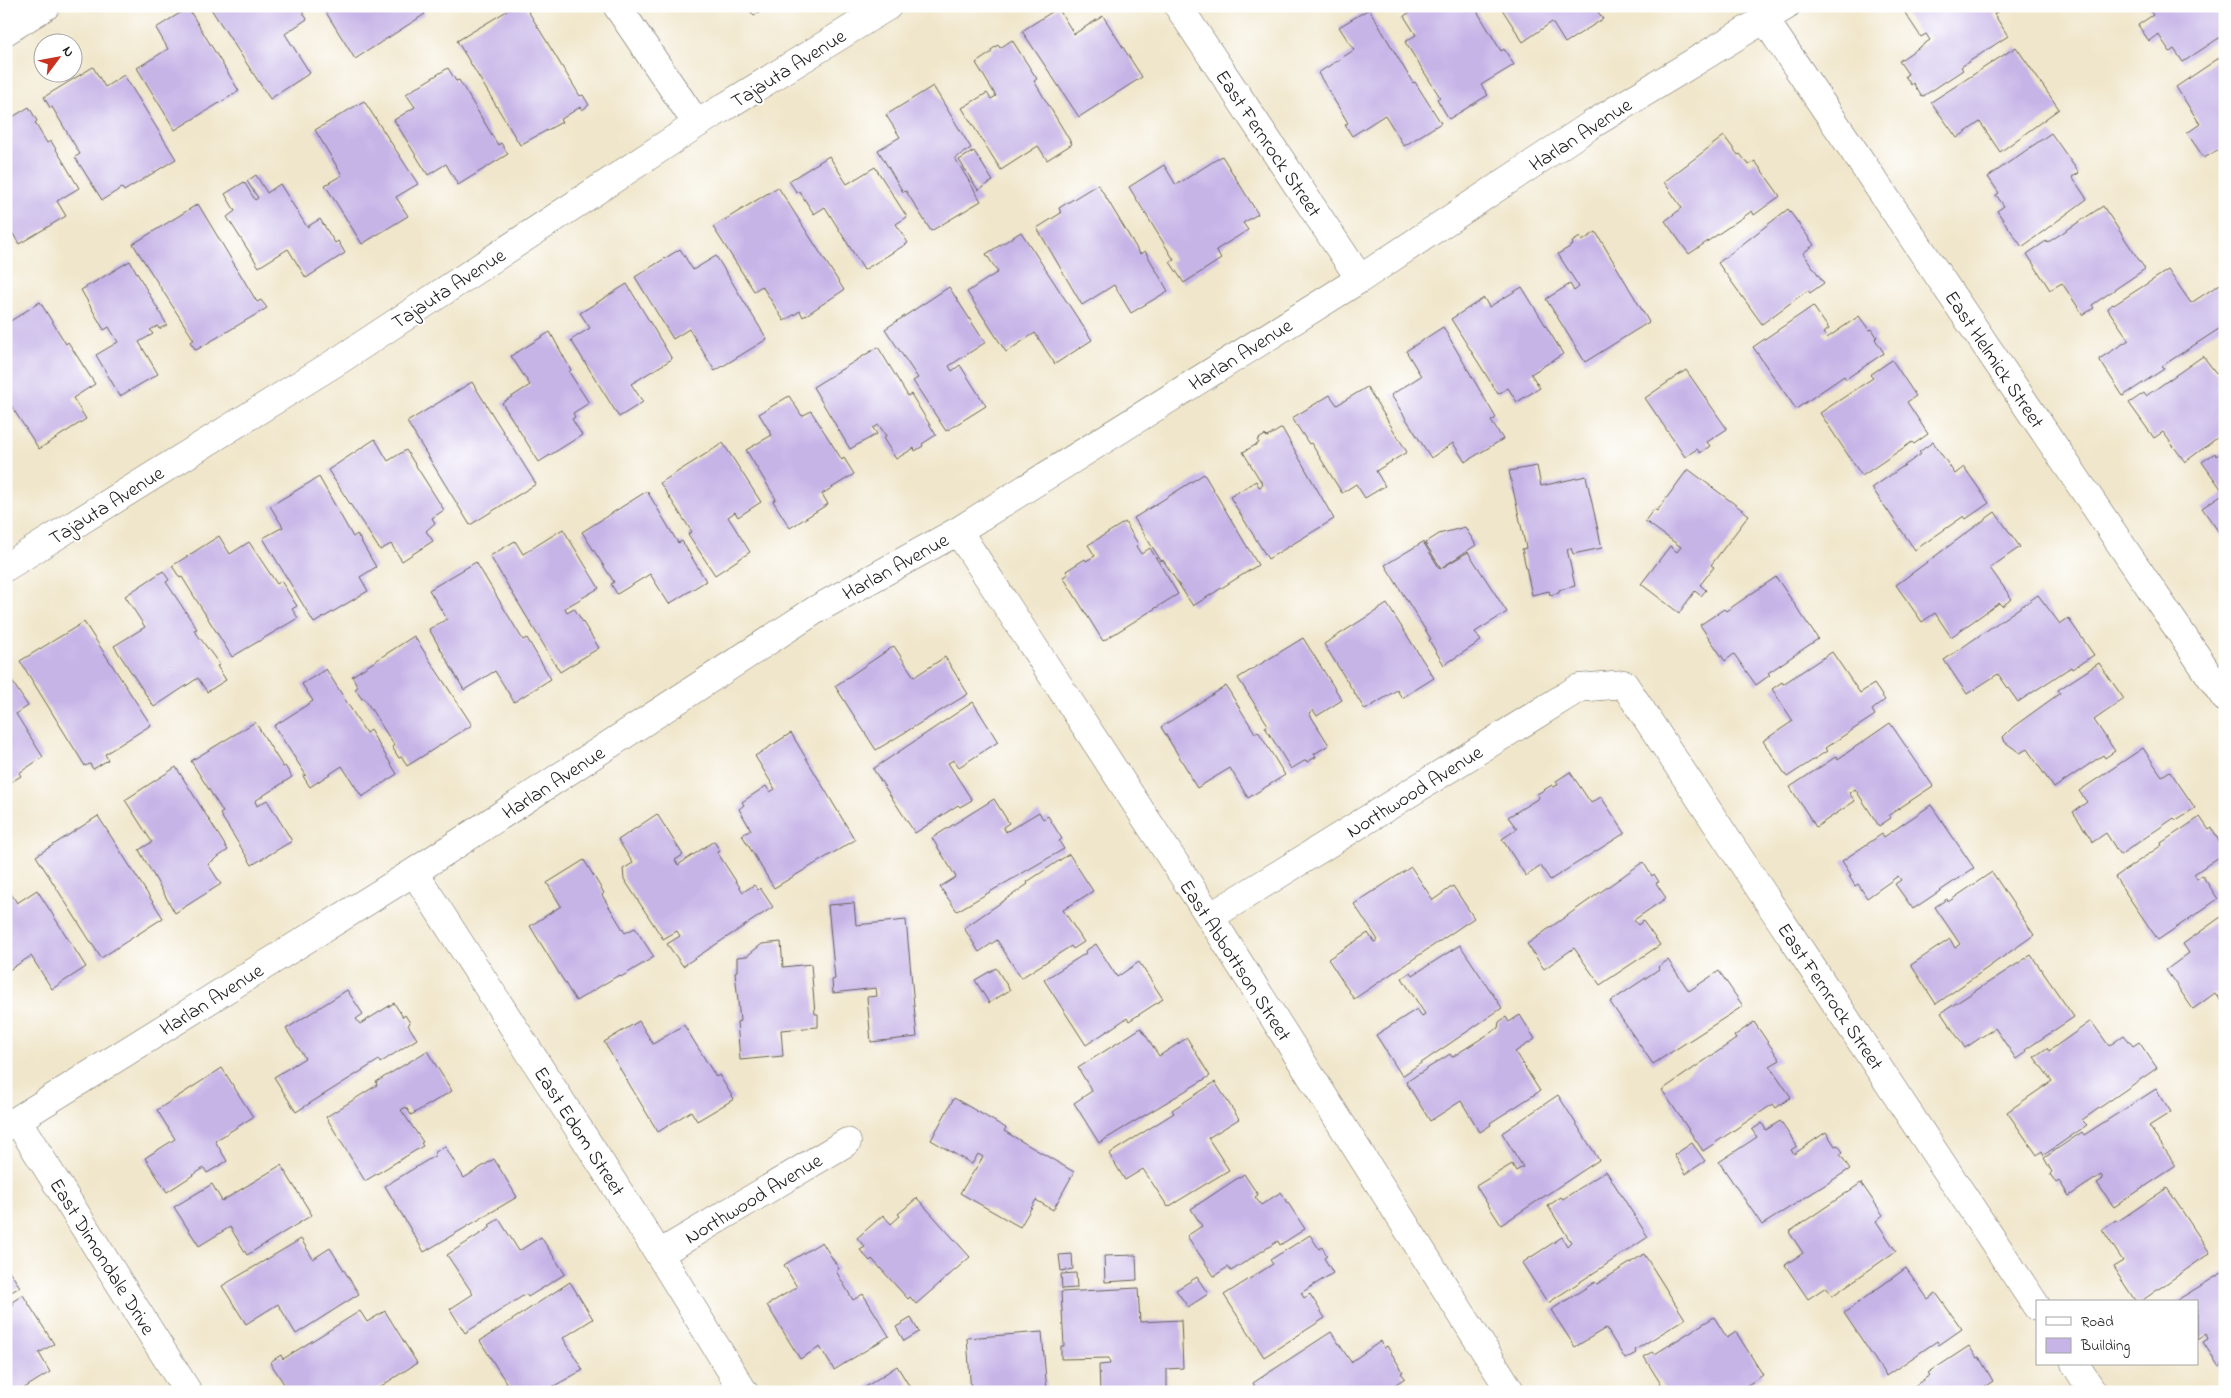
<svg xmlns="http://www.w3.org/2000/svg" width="2231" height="1398" font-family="'Indie Flower',sans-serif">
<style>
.building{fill:#c6b4e7}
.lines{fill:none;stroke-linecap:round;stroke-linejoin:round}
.minor-casing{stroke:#666359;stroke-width:29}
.minor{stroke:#fff;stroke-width:28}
.labels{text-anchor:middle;stroke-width:4;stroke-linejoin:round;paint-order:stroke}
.street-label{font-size:20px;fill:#1c1c1c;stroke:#fff}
</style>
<rect width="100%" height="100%" fill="#fff"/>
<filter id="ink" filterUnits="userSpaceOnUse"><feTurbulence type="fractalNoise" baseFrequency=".02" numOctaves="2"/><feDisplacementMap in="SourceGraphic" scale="10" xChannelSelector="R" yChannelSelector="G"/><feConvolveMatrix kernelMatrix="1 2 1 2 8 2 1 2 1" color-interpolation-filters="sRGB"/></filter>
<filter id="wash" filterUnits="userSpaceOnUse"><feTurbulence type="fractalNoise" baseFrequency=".0096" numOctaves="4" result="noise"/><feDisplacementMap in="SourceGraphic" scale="20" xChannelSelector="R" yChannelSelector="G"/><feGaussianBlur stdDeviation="1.12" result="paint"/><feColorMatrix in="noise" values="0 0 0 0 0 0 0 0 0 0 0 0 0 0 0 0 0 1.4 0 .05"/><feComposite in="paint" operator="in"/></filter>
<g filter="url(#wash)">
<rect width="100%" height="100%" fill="#f0e6cb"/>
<g id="blocks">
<!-- building -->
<path class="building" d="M209 6H299L307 19 285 34 310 73 270 99Z
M322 6H420L425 14 355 59Z
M515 6H525L580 96 583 95 589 105 582 110 580 107 560 120 562 122 520 145 457 41Z
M747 6H769L754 16Z
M1420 6H1458L1459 8 1474 6 1501 51 1504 49 1514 65 1481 85 1488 95 1449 119 1437 99 1440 97 1405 42 1416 35 1404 16Z
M1500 6H1594L1603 19 1565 43 1552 22 1523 42Z
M1915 6H2006L1994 14 2008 36 1961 67 1963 70 1922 97 1913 83 1911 85 1905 76 1908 74 1899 61 1930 40 1926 34 1921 37 1905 13Z
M2147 6H2225V34L2183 62 2174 49 2170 52 2158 34 2149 41 2138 25 2153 15Z
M188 8 239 91 175 130 137 68 168 49 156 28Z
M1058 8 1074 34 1103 16 1142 77 1079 117 1022 31Z
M1369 9 1413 83 1415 82 1441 123 1404 146 1385 115 1352 136 1345 125 1348 123 1318 73 1354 50 1339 27Z
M1012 40 1037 79 1034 81 1072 144 1047 160 1038 146 1001 170 962 108 987 93 991 99 996 96 976 63 992 52 991 50 998 45 1000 48Z
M2016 47 2059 109 2000 152 1980 122 1957 138 1931 102Z
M2225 54V146L2204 158 2187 133 2200 124 2176 87Z
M93 67 105 87 124 75 176 159 124 191 122 188 102 200 75 157 80 154 52 107 50 108 44 97Z
M448 68 456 81 459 80 498 145 501 143 508 154 458 185 446 164 428 175 394 120 415 107 406 94Z
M933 86 971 148 955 158 981 201 931 231 906 191 903 192 878 150 900 137 886 115Z
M364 101 418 184 396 197 408 216 362 244 325 185 342 175 315 130Z
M29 107 37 121 35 123 47 143 51 141 79 188 57 201 66 216 19 244 6 222V164L8 163 6 160V121Z
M2051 133 2079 173 2072 177 2087 199 2022 247 1997 211 2004 206 1996 195 1999 193 1988 177Z
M1724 136 1738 155 1740 154 1749 165 1755 161 1780 196 1754 215 1752 211 1689 254 1665 221 1682 208 1664 182Z
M974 151 993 181 978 190 959 160Z
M829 156 847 184 875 167 907 217 896 224 908 243 864 270 825 207 814 214 799 191 797 193 789 181Z
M1222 156 1258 214 1243 223 1248 230 1216 250 1221 259 1184 283 1170 262 1174 260 1129 187 1164 165 1176 185Z
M256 175 267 193 280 184 307 227 320 219 335 243 338 241 345 253 306 278 288 249 259 267 227 217 235 211 225 194 244 182 255 200 258 198 247 181Z
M1098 184 1140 254 1145 251 1168 291 1131 313 1114 285 1082 305 1037 228 1061 213 1059 208Z
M778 187 844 290 803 317 800 311 784 321 762 286 754 291 713 227Z
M198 204 257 302 261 300 267 308 196 350 190 342 194 340 133 244Z
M2103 206 2145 269 2092 305 2094 308 2083 315 2062 283 2050 290 2027 254 2046 241 2047 243Z
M1788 209 1814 245 1803 253 1824 283 1810 293 1808 290 1762 324 1718 263Z
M1021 232 1092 340 1055 364 1035 333 1006 352 967 292 998 272 986 254Z
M1596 232 1649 322 1585 362 1546 299 1570 284 1574 291 1579 287 1558 254 1573 245 1572 242 1580 237 1582 241Z
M680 249 693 270 716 256 767 339 715 371 689 329 673 339 635 277Z
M130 261 167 325 159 329 158 326 150 330 153 334 139 342 158 374 120 396 96 355 118 342 109 327 104 330 81 290Z
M2168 270 2191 303 2220 284 2225 292V325L2162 366 2164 369 2123 396 2099 359 2129 340 2107 308 2113 304 2114 305Z
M627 284 672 359 631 384 643 402 619 417 571 340 590 328 580 313Z
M949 287 980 335 986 342 949 366 952 371 960 365 986 406 946 431 913 381 918 378 885 329Z
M1522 287 1563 354 1531 374 1540 388 1517 402 1508 388 1498 394 1451 319 1484 298 1489 307Z
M40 302 66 344 68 342 95 384 73 398 86 419 39 449 6 398V324Z
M1813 306 1829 329 1823 333 1827 338 1859 316 1869 330 1872 329 1877 337 1875 339 1884 353 1846 379 1844 376 1796 409 1753 347Z
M1443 327 1496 418 1491 421 1503 439 1465 462 1453 443 1431 458 1391 395 1421 376 1406 351Z
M550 332 571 370 569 372 589 403 573 413 575 417 572 419 582 435 539 462 502 403 530 385 511 356Z
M878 347 908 396 911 394 936 435 922 444 923 446 915 451 914 448 896 459 883 438 886 436 879 425 873 428 877 434 850 449 813 387Z
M2203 356 2216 373 2225 367V432L2185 462 2163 432 2154 438 2129 403 2144 393 2146 396Z
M1892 360 1916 396 1907 402 1928 434 1914 444 1912 442 1862 476 1820 413 1873 378 1870 375Z
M1686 370 1727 429 1707 442 1710 446 1700 453 1697 449 1685 457 1645 398Z
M472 382 536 484 470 525 407 422Z
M1367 387 1407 452 1376 471 1385 486 1365 498 1356 484 1342 493 1311 443 1309 444 1292 418 1330 395 1337 405Z
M789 396 802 416 811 411 842 460 844 458 854 474 822 494 828 504 790 528 773 501 776 499 746 450 772 435 759 414Z
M1282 428 1334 519 1268 559 1230 497 1256 481 1259 487 1263 485 1243 452 1259 443 1257 440 1265 435 1267 437Z
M375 439 388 461 406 450 444 510 432 518 435 523 426 531 433 541 402 561 391 544 380 550 328 470Z
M1933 442 1955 474 1964 467 1989 503 1966 519 1964 516 1915 550 1872 488 1921 454 1919 452Z
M723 443 761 502 738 517 735 512 728 517 750 552 715 575 688 534 692 532 660 483Z
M2225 450V541L2202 508 2224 493 2202 462 2215 453 2216 456Z
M1537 466 1541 486 1586 476 1602 548 1573 554 1571 548 1567 549 1575 586 1559 590V593L1550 595 1549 591 1532 595 1522 549 1526 548 1509 471Z
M1688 469 1749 515 1711 565 1714 567 1700 585 1706 590 1701 596 1695 591 1679 613 1641 584 1670 546 1677 552 1681 547 1645 521 1654 509 1657 511Z
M1204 474 1258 565 1193 606 1163 560 1161 561 1134 518Z
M319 477 353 537 357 534 376 567 360 577 368 591 314 623 263 538 283 527 270 506Z
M647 491 678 543 682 541 706 581 669 604 650 574 617 594 611 584 614 582 582 532Z
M1995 512 2020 547 1990 568 2012 599 2002 606 1999 603 1951 637 1935 613 1922 622 1896 585Z
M1125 522 1138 544 1136 546 1141 554 1150 548 1178 594 1103 641 1063 577 1068 574 1066 571 1085 559 1086 561 1095 556 1088 545Z
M1465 527 1476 545 1441 568 1425 543 1439 534Z
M563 529 599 588 565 608 567 612 574 608 599 648 560 672 490 556 515 541 523 554Z
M219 536 230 554 249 542 277 584 281 581 297 606 292 609 298 618 232 657 182 577 180 578 172 566Z
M1423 542 1440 569 1468 552 1507 612 1475 632 1481 641 1444 665 1429 640 1431 639 1385 565Z
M476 562 523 640 527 638 551 679 514 702 495 671 464 690 429 629 447 619 429 590Z
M163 571 169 580 166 582 197 629 194 630 220 665 217 666 226 680 207 692 198 678 154 707 114 646 145 627 125 596Z
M1776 577 1818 639 1768 673 1770 675 1756 685 1734 654 1725 661 1700 625 1724 609 1726 611Z
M2038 595 2060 624 2068 618 2094 655 2072 669 2071 667 2018 702 1998 674 1967 694 1944 660Z
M1387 604 1434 678 1402 698 1397 690 1365 710 1324 644Z
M84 622 151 725 105 754 108 760 93 769 90 764 85 766 20 661Z
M414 636 472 725 407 766 402 757 399 758 392 747 394 745 364 698 362 699 355 689 358 687 352 676Z
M1303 638 1342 700 1317 716 1313 710 1309 713 1329 745 1314 754 1316 757 1307 762 1306 760 1291 769 1265 727 1268 725 1238 678Z
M894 646 914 677 945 657 968 694 876 750 835 686Z
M1832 652 1860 693 1874 684 1885 700 1872 710 1875 715 1825 748 1827 751 1787 777 1763 741 1793 721 1772 689 1782 682 1783 684Z
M2099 663 2124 699 2094 720 2115 751 2105 758 2103 755 2054 788 2027 749 2020 753 2005 742 2003 737 2013 727 2060 693 2058 690Z
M326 669 366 733 370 730 397 774 362 797 342 766 310 787 303 776 306 775 274 726 313 701 302 684Z
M6 672 28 706 16 714 43 757 19 773 21 776 6 785Z
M1226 686 1255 733 1258 731 1285 775 1248 798 1230 768 1197 788 1190 777 1191 776 1161 727Z
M973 702 998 742 959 767 954 760 948 763 972 800 960 807 958 805 915 833 873 769Z
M255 722 283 767 285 766 292 777 255 801 257 806 267 800 292 841 252 865 220 814 223 812 191 761Z
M1890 723 1933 786 1889 815 1891 818 1879 826 1855 789 1849 793 1855 801 1816 827 1790 787 1837 756 1838 759Z
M791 733 855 840 774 888 742 835 751 830 739 809 744 805 742 802 766 786 770 792 775 789 755 756Z
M2143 748 2162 776 2170 771 2195 808 2176 820 2174 818 2120 855 2106 833 2093 842 2073 812 2087 802 2079 791Z
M176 767 228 850 208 864 221 884 175 913 139 850 152 842 125 800Z
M1570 772 1591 803 1601 797 1625 833 1550 880 1541 866 1526 876 1502 839 1517 829 1508 817 1539 798 1537 794 1552 785 1553 787 1558 785 1556 781Z
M994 799 1009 823 1003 827 1006 832 1039 812 1043 819 1048 816 1062 839 1059 841 1064 849 957 911 940 887 956 877 932 838Z
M1931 805 1974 868 1913 909 1895 884 1901 880 1898 876 1867 898 1858 884 1855 886 1849 876 1851 875 1842 861 1882 834 1884 837Z
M657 814 683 855 675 860 678 865 714 841 720 851 717 852 743 892 754 885 758 890 760 888 773 907 683 966 667 944 680 936 677 931 663 939 624 879 623 869 633 863 618 840Z
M98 816 163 918 101 958 36 856Z
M2200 817 2209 830 2212 828 2225 853 2194 874 2197 879 2202 875 2218 899 2158 940 2115 877 2162 845 2161 843Z
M1069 854 1093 891 1063 910 1084 942 1073 949 1071 946 1021 978 997 940 979 952 964 928 1028 884 1027 882Z
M584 860 604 893 602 895 625 933 635 928 654 957 621 977 619 975 576 1001 530 926 561 906 547 883Z
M1643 862 1652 876 1654 874 1659 882 1656 883 1666 898 1634 920 1638 925 1643 921 1660 945 1600 985 1574 948 1544 969 1527 944Z
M1411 867 1433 900 1453 886 1474 918 1354 999 1328 959 1368 933 1374 942 1378 940 1354 904Z
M1992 872 2034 935 1936 1004 1911 965 1950 939 1955 948 1960 944 1935 907 1947 899 1948 902Z
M8 889 17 903 37 890 86 967 52 989 31 956 6 972V890Z
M854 903 856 925 906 920 917 1037 871 1042 867 997 877 996 876 988 833 993 832 980 835 979 828 905Z
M2225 914V1006L2215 993 2193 1009 2166 970 2189 953 2183 944Z
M781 942 783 967 811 964 815 1014H818V1027L781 1030 783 1056 740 1060 737 1022 740 1021 735 972 737 971V957L747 956 762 944Z
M1096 944 1117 977 1139 962 1163 999 1129 1021 1127 1018 1086 1045 1044 980 1086 953 1085 951Z
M1460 945 1502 1008 1402 1076 1376 1035 1417 1009 1422 1016 1425 1014 1402 978 1411 972 1413 975Z
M2031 955 2074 1017 2025 1050 2026 1052 2016 1059 1995 1028 1965 1048 1941 1013Z
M1668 960 1689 991 1719 971 1743 1006 1653 1064 1610 1002 1659 969 1658 967Z
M996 968 1010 990 989 1003 975 980Z
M347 990 363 1014 356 1019 360 1024 394 1003 403 1017 405 1015 410 1023 408 1025 417 1039 380 1063 379 1060 296 1112 274 1077 305 1058 286 1029Z
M1520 1015 1535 1039 1515 1052 1540 1091 1490 1123 1491 1125 1480 1132 1461 1101 1430 1121 1406 1082 1450 1054 1452 1057 1498 1028 1499 1022 1506 1017 1509 1022Z
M639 1021 653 1044 684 1025 716 1077 719 1075 734 1099 697 1121 691 1111 658 1132 604 1042Z
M2091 1021 2109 1046 2124 1035 2133 1046 2139 1042 2157 1068 2082 1120 2087 1125 2044 1155 2042 1151 2037 1155 2007 1112 2052 1081 2034 1057 2047 1048 2049 1051Z
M1754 1022 1780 1060 1770 1066 1791 1097 1776 1108 1773 1104 1703 1151 1662 1090 1736 1039 1734 1036Z
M1141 1028 1159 1056 1187 1038 1210 1076 1099 1143 1074 1103 1092 1091 1078 1068Z
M427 1051 452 1091 411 1115 406 1107 401 1110 423 1142 421 1143 423 1146 365 1181 326 1117 377 1085 376 1082Z
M222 1068 253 1117 215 1141 227 1161 207 1173 204 1168 167 1192 145 1158 175 1139 157 1110Z
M1215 1082 1239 1119 1208 1138 1229 1170 1168 1207 1143 1169 1125 1180 1109 1154 1174 1113 1172 1110Z
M2156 1089 2171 1112 2149 1126 2176 1166 2114 1207 2097 1183 2103 1179 2101 1175 2069 1196 2059 1181 2056 1183 2050 1174 2052 1172 2044 1158 2082 1132 2084 1135Z
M1558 1095 1599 1160 1501 1225 1476 1186 1512 1164 1516 1171 1523 1167 1502 1133Z
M954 1098 1006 1128 1004 1131 1074 1172 1053 1210 1036 1200 1020 1227 960 1193 983 1157 978 1154 972 1164 931 1140Z
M1780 1121 1797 1146 1791 1150 1794 1154 1826 1132 1835 1146 1838 1145 1843 1152 1840 1154 1850 1169 1762 1225 1719 1162 1757 1137 1752 1130 1762 1123 1766 1130Z
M1692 1143 1705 1161 1686 1174 1674 1155Z
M445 1146 464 1178 494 1159 517 1197 424 1252 385 1186 436 1155 434 1153Z
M281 1165 312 1215 247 1255 230 1227 199 1246 174 1207 212 1184 222 1201Z
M1606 1171 1648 1237 1548 1303 1522 1263 1562 1237 1567 1246 1571 1242 1548 1206 1561 1197 1563 1199Z
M1244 1174 1258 1195 1255 1197 1261 1205 1281 1192 1305 1229 1280 1245 1278 1241 1231 1271 1228 1267 1214 1276 1187 1236 1202 1226 1191 1209Z
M1861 1183 1883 1215 1876 1221 1896 1251 1832 1296 1826 1287 1808 1299 1785 1265 1803 1253 1789 1232Z
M2167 1188 2210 1253 2140 1302H2136L2113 1267 2123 1261 2102 1229 2116 1220 2117 1222Z
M917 1198 970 1257 916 1304 910 1297 908 1299 872 1259 870 1261 860 1250 865 1247 857 1238 883 1215 891 1224 900 1216 898 1214Z
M499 1219 519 1251 541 1237 565 1274 528 1297 526 1294 465 1333 450 1309 473 1294 447 1255 491 1227 489 1225Z
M1310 1235 1319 1249 1322 1247 1327 1256 1324 1258 1333 1273 1301 1293 1304 1298 1310 1294 1325 1318 1264 1357 1224 1295 1273 1264 1270 1260Z
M301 1239 313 1259 330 1248 359 1294 296 1334 278 1304 246 1324 222 1286Z
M822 1242 839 1269 836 1271 853 1300 863 1294 889 1336 834 1370 820 1347 800 1359 767 1305 797 1287 784 1265Z
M1072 1254 1073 1269 1061 1271 1059 1255Z
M1644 1254 1685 1319 1635 1350 1636 1353 1625 1359 1606 1328 1575 1347 1551 1310 1595 1282 1597 1284Z
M1136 1255 1137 1280 1105 1282 1104 1256Z
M6 1266 20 1287 6 1295Z
M1906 1268 1928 1299 1936 1293 1962 1329 1939 1345 1937 1341 1886 1376 1844 1313Z
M2225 1271V1363L2219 1367 2203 1342 2208 1339 2206 1334 2197 1340V1302H2174Z
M1076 1273 1077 1288 1062 1289 1061 1274Z
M1197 1277 1208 1294 1188 1307 1176 1290Z
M570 1282 593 1319 563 1338 583 1370 543 1392H512L480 1341Z
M1138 1288 1140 1322 1181 1320 1183 1368 1167 1369V1392H1100L1099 1365 1110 1364 1109 1358 1061 1359V1346H1064L1061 1292Z
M23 1295 54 1344 39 1353 50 1372 18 1392H6V1310L14 1305 12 1302Z
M360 1311 367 1322 385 1311 417 1363 372 1392H289L270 1362 281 1355 283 1359Z
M1714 1317 1727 1338 1736 1332 1763 1375 1737 1392H1666L1644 1357 1653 1352 1655 1354Z
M911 1318 919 1332 904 1341 896 1327Z
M1042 1332 1047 1392H971L967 1338Z
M1331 1332 1351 1362 1381 1341 1384 1348 1387 1346 1403 1372 1401 1373 1405 1378 1384 1392H1258L1253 1383Z
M1969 1346 1977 1358 1979 1357 1993 1381 1977 1392H1906L1930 1375 1928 1373Z
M897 1366 913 1392H858Z"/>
</g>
</g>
<g filter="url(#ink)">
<use href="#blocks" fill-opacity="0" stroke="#666359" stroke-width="1"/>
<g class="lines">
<defs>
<path id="minor" d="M617 6 697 124
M1178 6 1360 279
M1765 20 2225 698
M6 31 46 6
M958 531 1210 917 1511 1392
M6 567 341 359 697 124 888 6
M414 872 659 1254 744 1392
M1210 917 1579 688 1624 684 2037 1307
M17 1120 188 1392
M6 1127 414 872 817 609 958 531 1360 279 1591 125 1786 6
M659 1254 847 1142
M2075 1364 2093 1392"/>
</defs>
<!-- minor casing -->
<use href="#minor" class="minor-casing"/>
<!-- minor -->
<use href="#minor" class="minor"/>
</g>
</g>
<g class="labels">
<!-- street labels -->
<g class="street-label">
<text transform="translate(788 68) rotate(-32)" y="7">Tajauta Avenue</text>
<text transform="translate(1580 134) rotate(-33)" y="7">Harlan Avenue</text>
<text transform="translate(1269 143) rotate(56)" y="7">East Fernrock Street</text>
<text transform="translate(448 288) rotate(-33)" y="7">Tajauta Avenue</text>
<text transform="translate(1240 354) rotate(-32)" y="7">Harlan Avenue</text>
<text transform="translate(1995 359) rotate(56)" y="7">East Helmick Street</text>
<text transform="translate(106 505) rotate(-32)" y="7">Tajauta Avenue</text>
<text transform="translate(895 566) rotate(-29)" y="7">Harlan Avenue</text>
<text transform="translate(553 782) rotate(-33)" y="7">Harlan Avenue</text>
<text transform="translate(1414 791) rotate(-32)" y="7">Northwood Avenue</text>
<text transform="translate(1236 960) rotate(57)" y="7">East Abbottson Street</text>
<text transform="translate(1831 996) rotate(56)" y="7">East Fernrock Street</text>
<text transform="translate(211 999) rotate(-32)" y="7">Harlan Avenue</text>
<text transform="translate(580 1131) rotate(57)" y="7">East Edom Street</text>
<text transform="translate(753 1198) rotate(-31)" y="7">Northwood Avenue</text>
<text transform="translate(103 1256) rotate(58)" y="7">East Dimondale Drive</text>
</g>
</g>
<!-- margin -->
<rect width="2231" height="1398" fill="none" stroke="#fff" stroke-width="25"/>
<!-- legend -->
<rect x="2036" y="1300" width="162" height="65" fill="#ffffff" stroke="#a4a4a4"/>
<rect x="2046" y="1317" width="25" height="8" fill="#ffffff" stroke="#a4a4a4"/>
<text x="2081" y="1326" font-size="15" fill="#1c1c1c">Road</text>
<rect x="2046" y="1338" width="25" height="15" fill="#c6b4e7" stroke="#a4a4a4"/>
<text x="2081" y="1350" font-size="15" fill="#1c1c1c">Building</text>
<!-- north arrow -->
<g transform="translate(58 58) rotate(58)"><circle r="24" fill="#ffffff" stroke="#a4a4a4"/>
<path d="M0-4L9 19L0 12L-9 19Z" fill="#c8321e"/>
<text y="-8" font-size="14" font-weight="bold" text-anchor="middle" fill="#1c1c1c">N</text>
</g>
</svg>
